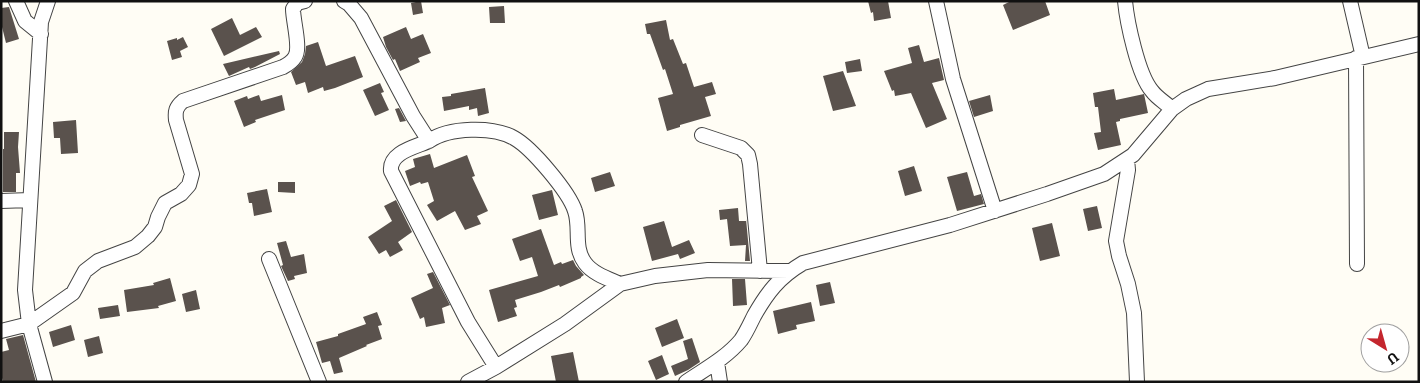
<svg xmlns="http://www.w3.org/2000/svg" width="1420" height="383" font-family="Bitter,serif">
  <rect width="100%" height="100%" fill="#fffdf5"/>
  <path fill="#5a524d" d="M421,1L423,13L413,15L411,3Z
    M868,1H888L891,18L874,21L873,12L871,13Z
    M1011,1H1045L1050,15L1013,30L1003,5Z
    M504,6L505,23H490L489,7Z
    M9,7L19,39L6,43L1,23V8Z
    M232,18L240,35L256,27L262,37L224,56L211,29Z
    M666,20L670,40L673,39L683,64L686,63L694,87L712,82L716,94L705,97L711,116L680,125V127L667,131L658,98L673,94L665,69L663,70L650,34H647L645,24Z
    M406,27L411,39L423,34L431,53L418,58L420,62L400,71L395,59L393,60L386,47L383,37Z
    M183,37L188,47L180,51L182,57L172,60L167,41L177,38V40Z
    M318,42L326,66L355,56L363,77L335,88L324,91L323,87L308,93L305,82L296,85L291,72L302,62L305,54L306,46Z
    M919,45L924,62L939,58L944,80L932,83L947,119L926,128L911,93L895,96L894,90L892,91L884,71L912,63L908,48Z
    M279,51L280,54L255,67L250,69L249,67L229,76L223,64Z
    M860,59L862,71L847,73L845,62Z
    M843,71L856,106L833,111L823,76Z
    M380,83L384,92L381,93L389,110L375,116L363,90Z
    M485,88L489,113L478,116L477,108L469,110V106L444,111L442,97L451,96V94Z
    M1114,89L1116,100L1144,94L1148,113L1120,119V121L1116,122L1121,145L1098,150L1094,133L1101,132L1098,107H1095L1093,93Z
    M259,95L261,101L282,95L285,110L255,120L256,122L244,127L234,101L247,96L248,99Z
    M990,95L993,111L974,117L969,101Z
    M399,108L406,121L400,122L395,109Z
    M76,120L78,153L61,154L60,138H54L53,122Z
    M4,132H19L18,147L20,173H16V192H3V149H4Z
    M430,154L434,168L467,155L475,176L472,177L488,211L477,216L481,224L465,230L455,211L437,221L427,205L434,201L428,182L421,184L420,182L410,186L405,171L415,167L413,159Z
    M914,166L922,191L905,196L898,171Z
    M610,172L615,186L595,192L591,178Z
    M967,172L974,196L981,194L984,204L957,211L947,177Z
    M278,182H295V193L278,192Z
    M267,189L272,212L254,216L252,203H249L247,193Z
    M552,190L558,215L539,220L532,195Z
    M396,200L412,232L398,242L403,250L390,257L386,250L379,254L368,237L392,221L384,206Z
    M1097,206L1102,228L1088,231L1083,209Z
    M738,208L739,221H746V219L750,261H745L746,245L730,246L727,219L720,220L719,210Z
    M664,221L672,247L689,240L695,253L680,259L678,254L652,261L643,227Z
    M1052,223L1060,256L1040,261L1032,228Z
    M541,229L554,265L561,262L562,264L573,260L576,266L584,275L581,277V278L560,287L559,285L541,292L515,300L517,307L514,308L517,316L498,322L489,290L538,276L532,257L520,261L512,239Z
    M286,241L291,257L304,254L307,273L294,276L295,279L288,281L281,266L283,265L277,243Z
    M433,272L450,305L442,308L445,323L426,327L424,317L420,319L411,298L433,288L427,274Z
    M170,278L176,301L158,306L159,308L127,312L124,290L154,285L153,283Z
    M732,279H745L747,305L733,306Z
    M830,282L835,303L820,306L816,285Z
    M196,290L200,309L186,312L182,294Z
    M811,302L815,321L796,325L797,329L778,334L773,311Z
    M118,305L120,316L100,319L98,308Z
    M377,312L382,325L378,326L382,339L366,345L367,346L339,358L343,372L334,374L330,361L322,363L316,342L338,336V334L366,324L363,317Z
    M677,319L684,338L662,347L655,328Z
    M71,325L75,340L53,347L49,332Z
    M23,335L36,382H3L1,374V352L9,350L6,339Z
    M99,336L103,353L88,357L84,340Z
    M692,338L700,362L688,370L675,376L671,366L688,359L683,341Z
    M573,352L579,382H556L551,356Z
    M662,355L669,374L656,380L648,361Z"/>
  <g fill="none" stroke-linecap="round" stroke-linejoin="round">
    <defs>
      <path id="street" d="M16,1L25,21L41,34
        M344,1L349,4L361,18L413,116L429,141C449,127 493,126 514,138C532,148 569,192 575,211C581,228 573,247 585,263C593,274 609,279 620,284
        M936,1L953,79L995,211
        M1125,1C1127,22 1138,75 1152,91C1157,98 1166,103 1172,109
        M1350,1L1363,57
        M1356,58L1357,264
        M702,135L741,148L748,155L750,164L760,271
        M429,141C416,147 389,152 391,171L468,322L496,367
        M1127,159L1128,170L1116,241L1119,256L1128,284L1134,313L1137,382
        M1,201L30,200
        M269,259L319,382
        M1,331L29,324L73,293L85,271L98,261L135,247L148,236L155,227L158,217L165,203L181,194L189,185L192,174L176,120C175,111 176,107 183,101L283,67C287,65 292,62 295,57C301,48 293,21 293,9L297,3L305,1
        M717,362L720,382
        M45,382L29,324L25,290L41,22L48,1
        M468,382L496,367L565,324L620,284L655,276L708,270L790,271
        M686,382C705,369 726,358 741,340C746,333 750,324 754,316C767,293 779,277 803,263L950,225L1047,194L1104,174L1133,155L1172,109L1186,99L1208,89L1275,78L1419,44"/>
    </defs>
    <use href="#street" stroke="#444" stroke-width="16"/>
    <use href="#street" stroke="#fff" stroke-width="14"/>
  </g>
  <rect width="1420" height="383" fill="none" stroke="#111111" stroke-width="5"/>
  <g transform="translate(1385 348) rotate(143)"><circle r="24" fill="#ffffff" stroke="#a0a0a0"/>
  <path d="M0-4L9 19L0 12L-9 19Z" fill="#c4262e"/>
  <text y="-8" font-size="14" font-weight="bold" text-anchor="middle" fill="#111111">U</text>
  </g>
</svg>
